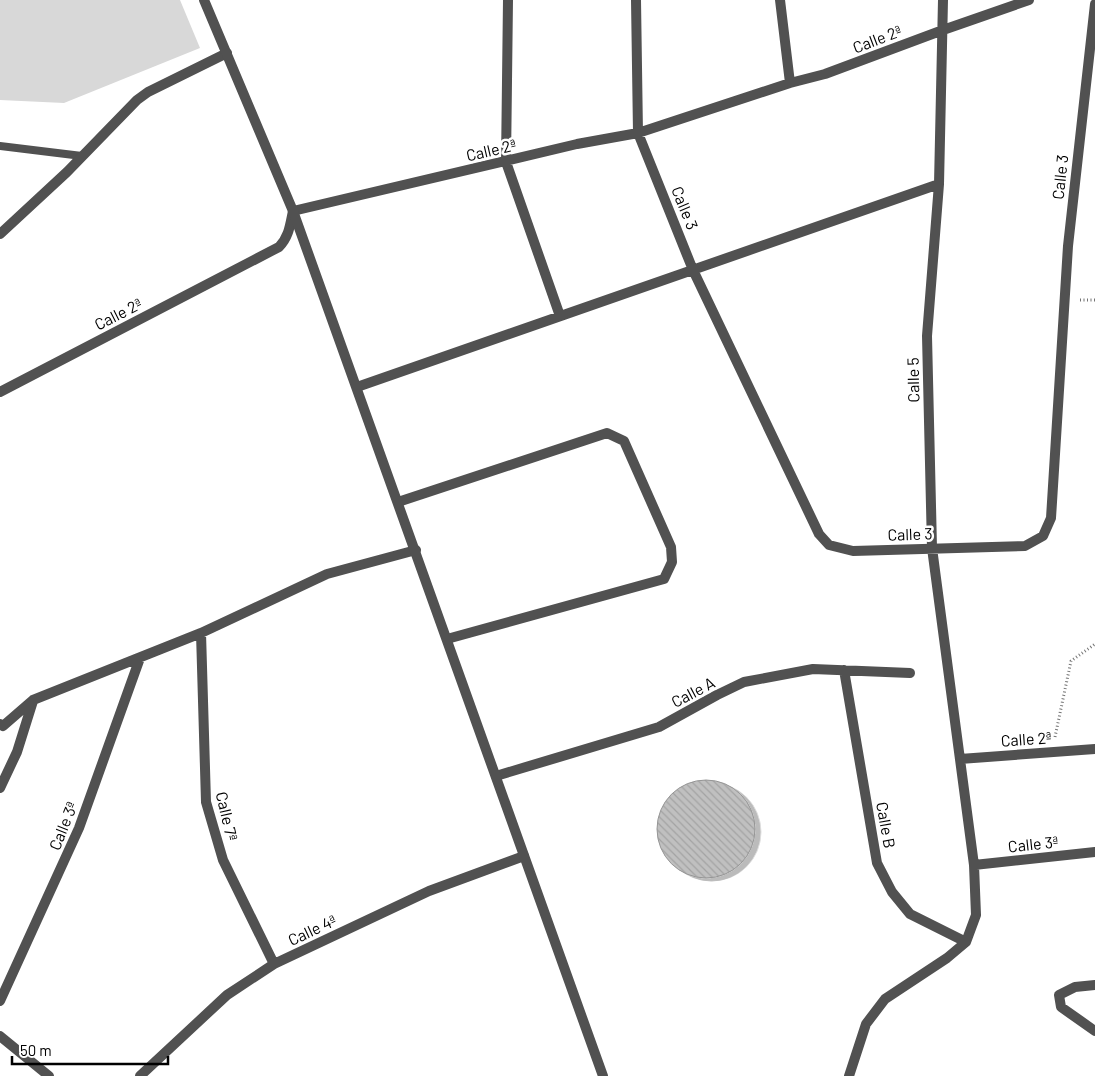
<svg xmlns="http://www.w3.org/2000/svg" width="1095" height="1076" font-family="Barlow,sans-serif">
  <defs>
    <pattern id="building-back-hatch" width="6" height="6" patternUnits="userSpaceOnUse" patternTransform="scale(1.25)"><rect width="6" height="6" fill="#c0c0c0"/><path d="M-1 5l2 2M0 0l6 6M5-1l2 2" fill="none" stroke="#a3a3a3"/></pattern>
    <filter id="shadow"><feDropShadow dx="5.5" dy="3" stdDeviation="0" flood-color="#0004"/></filter>
  </defs>
  <rect width="100%" height="100%" fill="#fff"/>
  <path fill="#d8d8d8" d="M0,0H180L200,48L64,103L0,100Z"/>
  <path fill="url(#building-back-hatch)" stroke="#959595" filter="url(#shadow)" d="M657 829a49 49 0 1 1 98 0a49 49 0 1 1-98 0Z"/>
  <g fill="none" stroke-linecap="round" stroke-linejoin="round">
    <path stroke="#737373" stroke-width="3" stroke-dasharray="1 2.5" stroke-linecap="butt" d="M1080,300H1095
      M1055,737L1071,661L1095,644"/>
    <path stroke="#515151" stroke-width="8" d="M0,146L82,156"/>
    <path stroke="#515151" stroke-width="10" d="M508,0L506,162L560,316
      M636,0L638,133L693,270L819,534L829,545L853,551L1025,546L1043,536L1051,518L1068,246L1095,4
      M780,0L790,83
      M0,234L67,172L137,100L148,92L227,53
      M357,387L939,184
      M0,392L279,247C289,237 290,225 293,211L577,144L638,133L790,83L825,74L943,30L1029,0
      M398,502L607,433L624,441L671,547L672,562L664,579L447,639
      M201,633L206,802L223,860L274,964
      M844,670L877,863L892,892L910,914L966,942
      M0,724L3,726L33,700L201,633L327,574L416,550
      M960,759L1095,749
      M496,776L659,727L717,695L744,682L813,669L910,673
      M0,788L17,752L33,701
      M974,865L1095,852
      M1095,985L1075,987L1059,995L1061,1007L1095,1031
      M0,1001L79,828L140,658
      M0,1036L49,1076
      M140,1076L227,995L274,964L429,891L524,856
      M849,1076L866,1024L885,999L947,958L966,942L976,915L974,865L932,548L927,336L939,184L943,0"/>
    <path stroke="#515151" stroke-width="10" d="M204,0L293,211L603,1076"/>
  </g>
  <g text-anchor="middle" stroke-width="5" stroke-linejoin="round" paint-order="stroke">
    <g font-size="16" fill="#000" stroke="#fff">
      <text transform="translate(877 39) rotate(-21)" y="6">Calle 2ª</text>
      <text transform="translate(491 150) rotate(-13)" y="6">Calle 2ª</text>
      <text transform="translate(1060 177) rotate(-84)" y="6">Calle 3</text>
      <text transform="translate(685 208) rotate(68)" y="6">Calle 3</text>
      <text transform="translate(118 314) rotate(-27)" y="6">Calle 2ª</text>
      <text transform="translate(913 380) rotate(-91)" y="6">Calle 5</text>
      <text transform="translate(910 534) rotate(-2)" y="6">Calle 3</text>
      <text transform="translate(693 692) rotate(-28)" y="6">Calle A</text>
      <text transform="translate(1026 739) rotate(-4)" y="6">Calle 2ª</text>
      <text transform="translate(227 816) rotate(77)" y="6">Calle 7ª</text>
      <text transform="translate(886 825) rotate(80)" y="6">Calle B</text>
      <text transform="translate(63 826) rotate(-68)" y="6">Calle 3ª</text>
      <text transform="translate(1033 844) rotate(-6)" y="6">Calle 3ª</text>
      <text transform="translate(312 930) rotate(-25)" y="6">Calle 4ª</text>
    </g>
  </g>
  <path d="M12 1056v8h156v-8" fill="none" stroke="#000000" stroke-width="2.5"/>
  <text x="20" y="1056" font-size="15" fill="#000000" stroke="#ffffff" stroke-width="4" paint-order="stroke">50 m</text>
</svg>
